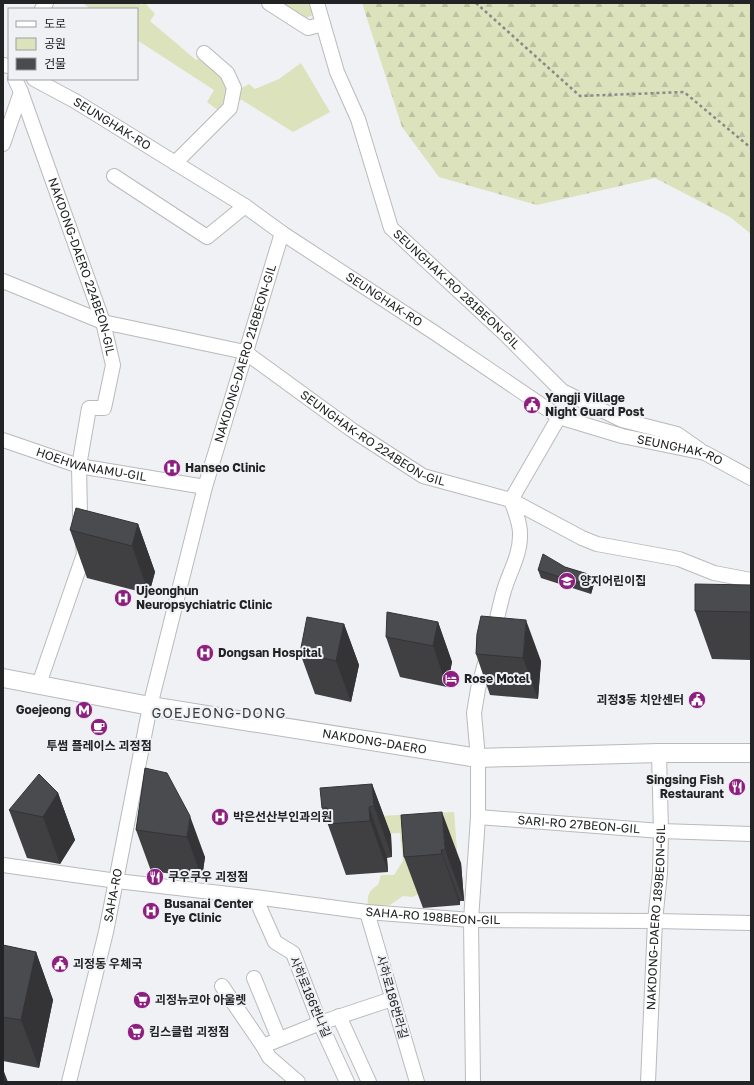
<svg xmlns="http://www.w3.org/2000/svg" width="754" height="1085" font-family="'Golos Text','Noto Sans KR',sans-serif">
  <defs>
    <pattern id="forest-firs" width="22" height="20" patternUnits="userSpaceOnUse"><rect width="22" height="20" fill="#dce2bc"/><path d="M5 1l3.5 6h-7zM16 11l3.5 6h-7z" fill="#bcc2a1"/></pattern>
  </defs>
  <rect width="100%" height="100%" fill="#f0f1f4"/>
  <path fill="#dce2bc" d="M83,3H138L141,5L145,3L155,14L150,21L196,60L201,58L226,80L231,97L219,111L207,102L214,90L137,40V9H90Z
    M282,3H315V14L306,18L297,14Z
    M301,63L330,112L293,132L242,100L231,101L240,89L249,84L255,89L279,79Z
    M454,812L458,862L419,894L412,897L403,896L390,905L368,908C367,896 368,891 378,885L381,875H394L403,861L400,833L373,834L342,818Z"/>
  <path fill="url(#forest-firs)" d="M362,3H751V234L730,217L655,178L537,205L439,177L402,127Z"/>
  <g fill="none" stroke-linecap="round" stroke-linejoin="round">
    <defs>
      <g id="minor">
        <path d="M269,3L308,28L323,24"/>
        <path id="s1" d="M317,3L337,72L358,119L391,228L507,336L562,391L622,420L677,434L700,450"/>
        <path d="M42,9L46,3"/>
        <path d="M3,65L9,66"/>
        <path id="s2" d="M34,79L75,101L245,206L282,233L435,333L559,417L622,436L705,453L751,478"/>
        <path id="s3" d="M21,92L103,322L113,365L104,408H89L79,466L80,514L84,554L39,684"/>
        <path d="M3,144L21,92L15,79"/>
        <path d="M175,163L230,108L234,88L227,73L204,53"/>
        <path d="M114,176L207,237L245,206"/>
        <path id="s4" d="M3,281L103,322L245,352L352,430L423,476L511,500L582,538L597,544L679,559L714,573L751,580"/>
        <path id="s5" d="M3,440L79,466L205,487"/>
        <path d="M492,636C497,622 499,608 503,594C508,574 520,557 520,536C521,525 515,511 511,500L559,417"/>
        <path id="s6" d="M478,817L661,831L751,834"/>
        <path id="s7" d="M3,865L117,881L255,897L367,912L471,920L655,921L751,923"/>
        <path d="M255,897L275,942L293,953L320,1023L347,1082"/>
        <path d="M367,912L417,1082"/>
        <path d="M254,978L279,1039"/>
        <path d="M222,986L263,1046"/>
        <path d="M339,1016L369,1082"/>
        <path id="s8" d="M69,1082L106,932L150,706L205,487L282,233"/>
        <path d="M298,1082L269,1057L263,1046L320,1023L392,999"/>
        <path d="M473,1082L471,920L478,817V758L474,713L478,689L487,656"/>
        <path id="s9" d="M648,1082L655,921L660,873L661,831L659,753"/>
      </g>
      <g id="major">
        <path id="s10" d="M3,678L150,706L478,758L659,753H751"/>
      </g>
    </defs>
    <use href="#minor" stroke="#b8babd" stroke-width="16"/>
    <use href="#major" stroke="#b8babd" stroke-width="20"/>
    <path stroke="#898a8c" stroke-width="2.5" stroke-dasharray="3 3" stroke-linecap="butt" d="M476,3L580,96L684,92L751,148"/>
    <use href="#minor" stroke="#fff" stroke-width="14"/>
    <use href="#major" stroke="#fff" stroke-width="18"/>
  </g>
  <path fill="#404043" d="M138,524L155,572L149,594L87,578L70,530Z
    M565,567L591,575L594,584L591,594L541,578L538,570Z
    M751,585V660L712,659L695,611Z
    M438,622L452,662L447,687L400,677L386,637Z
    M344,624L359,665L351,702L315,694L300,653Z
    M477,634L541,661L538,699L490,695L476,654Z
    M145,768L205,857L202,878L151,871L136,830Z
    M372,784L391,835L392,857L387,858L388,872L346,875L322,808Z
    M58,793L75,840L60,864L27,858L9,810Z
    M401,815L461,863L464,899V901H460V905L423,908L404,857Z
    M3,945L36,952L53,1000L39,1068L3,1061Z"/>
  <path fill="#343437" d="M138,524L155,572L149,594L132,546Z
    M591,575L594,584L591,594L588,586Z
    M526,620L541,661L538,699L523,658Z
    M438,622L452,662L447,687L433,646Z
    M344,624L359,665L351,702L336,661Z
    M372,784L391,835L392,857L374,806Z
    M58,793L75,840L60,864L43,817Z
    M369,807L387,858L388,872L370,821Z
    M442,812L461,863L464,901L445,850Z
    M190,816L205,857L202,878L187,837Z
    M441,850L460,901V905L442,854Z
    M36,952L53,1000L39,1068L21,1020Z
    M3,1069L8,1082H3Z"/>
  <path fill="#4a4b4e" stroke="#343437" d="M76,508L138,524L132,546L70,530Z
    M543,554L565,567L591,575L588,586L538,570Z
    M695,584L751,585V612L695,611Z
    M387,612L438,622L433,646L386,637Z
    M481,616L526,620L523,658L476,654L477,634Z
    M307,617L344,624L336,661L300,653Z
    M145,768L167,773L190,816L187,837L136,830Z
    M39,774L58,793L43,817L9,810Z
    M372,784L374,806L369,807L370,821L328,824L327,808H322L320,788Z
    M442,812L445,850H441L442,854L404,857L401,815Z
    M3,945L36,952L21,1020L3,1017Z"/>
  <defs>
    <symbol id="civic-disc" viewBox="-11 -11 22 22"><circle r="9.5" fill="#8e1e7f" stroke="#f0f1f4"/><path d="M-.6-6.5H3V-4.5H.6V-3L4-1V1h2V6H-6V1h2V-1L-.6-3ZM-1.2 2.5V6h2.4V2.5Z" fill="#fff"/></symbol>
    <symbol id="hospital-disc" viewBox="-11 -11 22 22"><circle r="9.5" fill="#8e1e7f" stroke="#f0f1f4"/><path d="M-5-5h3v3.5h4V-5h3V5h-3V1.5h-4V5h-3Z" fill="#fff"/></symbol>
    <symbol id="school-disc" viewBox="-11 -11 22 22"><circle r="9.5" fill="#8e1e7f" stroke="#f0f1f4"/><path d="M0-5L7-2L0 1L-7-2ZM-4 1L0 2.5L4 1V4Q0 6-4 4Z" fill="#fff"/></symbol>
    <symbol id="hotel-disc" viewBox="-11 -11 22 22"><circle r="9.5" fill="#8e1e7f" stroke="#f0f1f4"/><path d="M-6-4.5h1.5V1H6V5H4.5V3h-9V5H-6ZM-4 0a1.8 1.8 0 1 1 3.6 0ZM.5 0V-2.5h3Q6-2.5 6 0Z" fill="#fff"/></symbol>
    <symbol id="metro-disc" viewBox="-11 -11 22 22"><circle r="9.5" fill="#8e1e7f" stroke="#f0f1f4"/><path d="M-5.5 5V-5H-3L0 0L3-5H5.5V5H3V-.5L0 4L-3-.5V5Z" fill="#fff"/></symbol>
    <symbol id="cafe-disc" viewBox="-11 -11 22 22"><circle r="9.5" fill="#8e1e7f" stroke="#f0f1f4"/><path d="M-5.5-4.5H6V0H3Q3 3.5 0 3.5H-2.5Q-5.5 3.5-5.5 0ZM3-3.2v2h1.7v-2ZM-6 4.5H4V6H-6Z" fill="#fff"/></symbol>
    <symbol id="restaurant-disc" viewBox="-11 -11 22 22"><circle r="9.5" fill="#8e1e7f" stroke="#f0f1f4"/><path d="M-5-6h1v4h1v-4h1v4h1v-4h1v5L-1.5 .5V6h-2V.5L-5-1ZM5-6V6H3V1.5H1.5Q1.5-4 5-6Z" fill="#fff"/></symbol>
    <symbol id="supermarket-disc" viewBox="-11 -11 22 22"><circle r="9.5" fill="#8e1e7f" stroke="#f0f1f4"/><path d="M-6-5.5h2.5l.6 2H6L4.5 2H-2.5L-4.4-4H-6ZM-1.5 3.2a1.3 1.3 0 1 0 .1 0ZM3 3.2a1.3 1.3 0 1 0 .1 0Z" fill="#fff"/></symbol>
  </defs>
  <g fill-rule="evenodd">
    <use href="#civic-disc" x="522" y="395" width="20" height="20"/>
    <use href="#hospital-disc" x="162" y="458" width="20" height="20"/>
    <use href="#school-disc" x="557" y="571" width="20" height="20"/>
    <use href="#hospital-disc" x="113" y="588" width="20" height="20"/>
    <use href="#hospital-disc" x="195" y="643" width="20" height="20"/>
    <use href="#hotel-disc" x="441" y="669" width="20" height="20"/>
    <use href="#civic-disc" x="687" y="690" width="20" height="20"/>
    <use href="#metro-disc" x="74" y="700" width="20" height="20"/>
    <use href="#cafe-disc" x="89" y="717" width="20" height="20"/>
    <use href="#restaurant-disc" x="727" y="777" width="20" height="20"/>
    <use href="#hospital-disc" x="210" y="807" width="20" height="20"/>
    <use href="#restaurant-disc" x="145" y="867" width="20" height="20"/>
    <use href="#hospital-disc" x="141" y="901" width="20" height="20"/>
    <use href="#civic-disc" x="50" y="954" width="20" height="20"/>
    <use href="#supermarket-disc" x="132" y="990" width="20" height="20"/>
    <use href="#supermarket-disc" x="126" y="1022" width="20" height="20"/>
  </g>
  <g text-anchor="middle" stroke-width="4" stroke-linejoin="round" paint-order="stroke">
    <g font-size="12" fill="#222324" stroke="#f0f1f4">
      <text dy="4" stroke="none"><textPath href="#s2" startOffset="90">SEUNGHAK-RO</textPath></text>
      <text dy="4" stroke="none"><textPath href="#s3" startOffset="185">NAKDONG-DAERO 224BEON-GIL</textPath></text>
      <text dy="4" stroke="none"><textPath href="#s1" startOffset="327">SEUNGHAK-RO 281BEON-GIL</textPath></text>
      <text dy="4" stroke="none"><textPath href="#s2" startOffset="414">SEUNGHAK-RO</textPath></text>
      <text dy="4" stroke="none"><textPath href="#s8" startOffset="750">NAKDONG-DAERO 216BEON-GIL</textPath></text>
      <text dy="4" stroke="none"><textPath href="#s4" startOffset="408">SEUNGHAK-RO 224BEON-GIL</textPath></text>
      <text dy="4" stroke="none"><textPath href="#s2" startOffset="750">SEUNGHAK-RO</textPath></text>
      <text dy="4" stroke="none"><textPath href="#s5" startOffset="92">HOEHWANAMU-GIL</textPath></text>
      <text dy="4" stroke="none"><textPath href="#s10" startOffset="377">NAKDONG-DAERO</textPath></text>
      <text dy="4" stroke="none"><textPath href="#s6" startOffset="101">SARI-RO 27BEON-GIL</textPath></text>
      <text dy="4" stroke="none"><textPath href="#s8" startOffset="192">SAHA-RO</textPath></text>
      <text dy="4" stroke="none"><textPath href="#s7" startOffset="433">SAHA-RO 198BEON-GIL</textPath></text>
      <text dy="4" stroke="none"><textPath href="#s9" startOffset="165">NAKDONG-DAERO 189BEON-GIL</textPath></text>
      <text transform="translate(310 997) rotate(67)" y="4">사하로186번나길</text>
      <text transform="translate(392 997) rotate(74)" y="4">사하로186번라길</text>
    </g>
    <g font-size="12" font-weight="bold" fill="#222324" stroke="#f0f1f4" text-anchor="start">
      <text x="545" y="402">Yangji Village<tspan x="545" dy="14">Night Guard Post</tspan></text>
      <text x="185" y="472">Hanseo Clinic</text>
      <text x="580" y="585">양지어린이집</text>
      <text x="136" y="595">Ujeonghun<tspan x="136" dy="14">Neuropsychiatric Clinic</tspan></text>
      <text x="218" y="657">Dongsan Hospital</text>
      <text x="464" y="683">Rose Motel</text>
      <text x="684" y="704" text-anchor="end">괴정3동 치안센터</text>
      <text x="71" y="714" text-anchor="end">Goejeong</text>
      <text x="99" y="750" text-anchor="middle">투썸 플레이스 괴정점</text>
      <text x="724" y="784" text-anchor="end">Singsing Fish<tspan x="724" dy="14">Restaurant</tspan></text>
      <text x="233" y="821">박은선산부인과의원</text>
      <text x="168" y="881">쿠우쿠우 괴정점</text>
      <text x="164" y="908">Busanai Center<tspan x="164" dy="14">Eye Clinic</tspan></text>
      <text x="73" y="968">괴정동 우체국</text>
      <text x="155" y="1004">괴정뉴코아 아울렛</text>
      <text x="149" y="1036">킴스클럽 괴정점</text>
    </g>
    <g font-size="14" letter-spacing="1" fill="#3b3d3f" stroke="#f0f1f4">
      <text x="219" y="718">GOEJEONG-DONG</text>
    </g>
  </g>
  <rect width="754" height="1085" fill="none" stroke="#222324" stroke-width="8"/>
  <rect x="8" y="8" width="130" height="72" fill="#f0f1f4" stroke="#9e9fa1"/>
  <rect x="16" y="21" width="20" height="6" fill="#ffffff" stroke="#9e9fa1"/>
  <text x="44" y="28" font-size="12" fill="#222324">도로</text>
  <rect x="16" y="38" width="20" height="12" fill="#dce2bc" stroke="#9e9fa1"/>
  <text x="44" y="48" font-size="12" fill="#222324">공원</text>
  <rect x="16" y="58" width="20" height="12" fill="#4a4b4e" stroke="#9e9fa1"/>
  <text x="44" y="68" font-size="12" fill="#222324">건물</text>
</svg>
